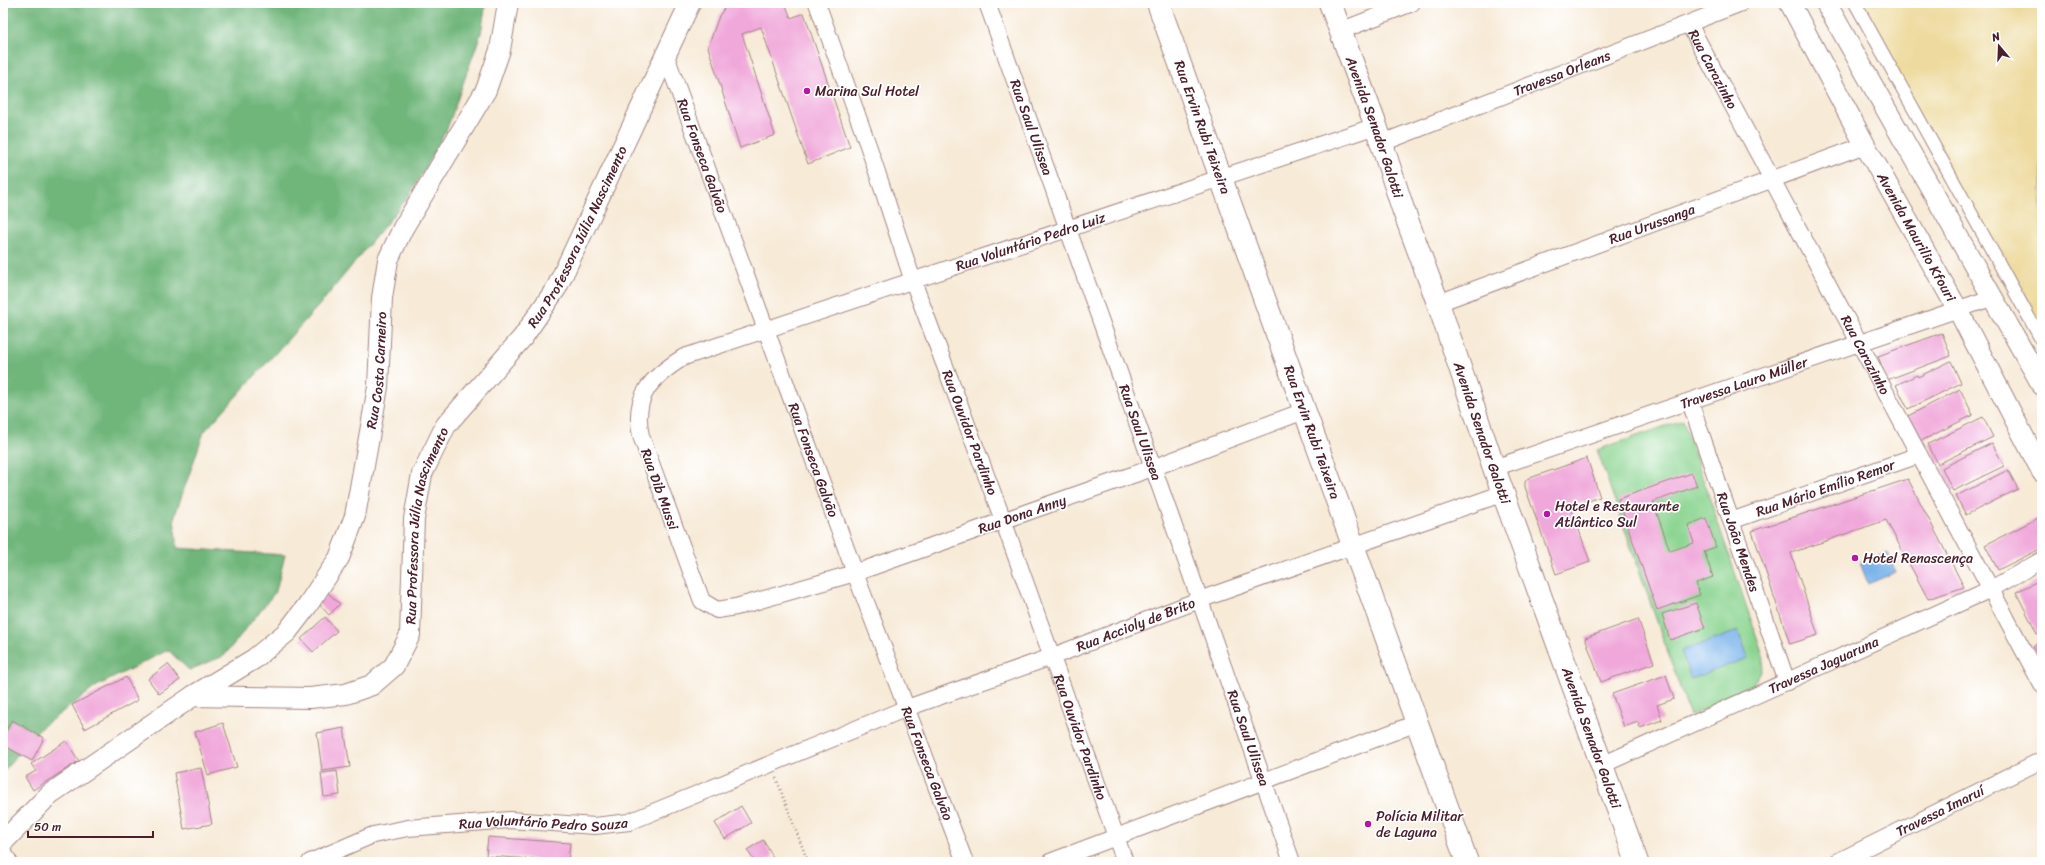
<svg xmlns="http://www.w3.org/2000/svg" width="2045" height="865" font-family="Sriracha,sans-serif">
  <rect width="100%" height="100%" fill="#fff"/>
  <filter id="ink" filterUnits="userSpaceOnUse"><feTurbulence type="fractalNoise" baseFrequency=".025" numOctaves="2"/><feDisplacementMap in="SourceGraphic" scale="8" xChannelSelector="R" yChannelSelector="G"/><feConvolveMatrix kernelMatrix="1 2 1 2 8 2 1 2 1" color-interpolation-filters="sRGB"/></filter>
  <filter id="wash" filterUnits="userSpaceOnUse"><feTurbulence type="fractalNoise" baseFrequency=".012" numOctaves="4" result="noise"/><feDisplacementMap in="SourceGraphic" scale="16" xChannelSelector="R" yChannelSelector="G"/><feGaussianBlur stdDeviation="0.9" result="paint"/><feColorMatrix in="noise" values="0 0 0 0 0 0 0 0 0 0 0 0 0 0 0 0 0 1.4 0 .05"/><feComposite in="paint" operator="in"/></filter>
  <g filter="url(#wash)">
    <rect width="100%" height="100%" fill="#f7ead7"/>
    <path fill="#8ad490" stroke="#6a7a5e" d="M1683,420L1764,658L1760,674L1751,688L1690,716L1597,450Z"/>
    <path fill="#6fb67a" stroke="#5c6a52" d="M3,3H486L481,33L447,129L409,196L322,302L204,432L174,518L177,548L285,555L276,591L224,656L189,670L168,650L97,686L38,730L3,772Z"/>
    <path fill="#eeda9e" stroke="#9c7c64" d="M1855,3H2042V341Z"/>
    <path fill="#7ab4eb" stroke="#626a8b" d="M1888,553L1896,572L1868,584L1860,563Z
      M1738,631L1748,658L1691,679L1681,651Z"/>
    <g id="blocks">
      <path fill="#f0a7da" d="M728,3H785L791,18L804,13L850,147L808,164L761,27L742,34L775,135L740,148L708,47L719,16Z
        M1942,333L1951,356L1887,380L1878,356Z
        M1951,361L1961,383L1908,409L1896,385L1917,375L1918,377Z
        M1960,389L1973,415L1921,441L1908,416Z
        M1983,417L1993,437L1938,464L1928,444Z
        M1992,443L2004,466L1953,491L1942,468Z
        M1587,458L1600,497L1571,507L1590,562L1556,574L1525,487V482L1527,479Z
        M2008,470L2018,489L1966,515L1956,496Z
        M1692,473L1697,486L1653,502L1670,551L1694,543L1688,525L1706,518L1716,547L1704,551L1713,577L1696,583L1700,595L1657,610L1618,499Z
        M1908,479L1964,587L1928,599L1886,520L1791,553L1818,635L1790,644L1752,531Z
        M2042,516V548L1998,570L1985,545Z
        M2042,579V632L2037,634L2016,592Z
        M328,593L340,604L329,615L318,603Z
        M1696,603L1705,628L1670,640L1662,614Z
        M325,617L337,631L313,652L301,639Z
        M1638,619L1654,663L1601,682L1585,638Z
        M2042,641V663L2033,646Z
        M168,664L180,680L159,694L148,679Z
        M1666,675L1674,699L1657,705L1662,720L1640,728L1638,722L1624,727L1612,694Z
        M126,677L138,700L85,729L72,705Z
        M12,720L44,738L32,761L3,745V736Z
        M223,723L237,767L208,775L195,732Z
        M344,728L350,767L322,771L317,733Z
        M66,741L79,761L33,790L25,777L36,771L31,764Z
        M201,768L212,824L184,829L174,773Z
        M337,771L340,795L324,797L321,773Z
        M741,806L751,823L725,839L715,823Z
        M488,837L570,843L568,862H534V859L486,856Z
        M763,840L773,857L764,862H755L747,850Z"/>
    </g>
  </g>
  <g filter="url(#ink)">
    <use href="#blocks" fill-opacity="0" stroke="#a08481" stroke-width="1"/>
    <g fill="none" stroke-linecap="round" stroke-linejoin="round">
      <defs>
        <path id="pedestrian" d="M1855,3L2042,341"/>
        <g id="minor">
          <path id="s1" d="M817,3L869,148L913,281L1003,520L1125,862"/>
          <path id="s2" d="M987,3C1090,289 1192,575 1292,862"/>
          <path id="s3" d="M1689,24L2042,685"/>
          <path d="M1340,31L1412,3"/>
          <path id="s4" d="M666,56L855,573L965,862"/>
          <path id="s5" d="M1382,143L1741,3"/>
          <path id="s6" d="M1438,303L1865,145"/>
          <path id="s7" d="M1690,402L1787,682"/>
          <path id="s8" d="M1304,411L1155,467L855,573L736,607L717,610L702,601L641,436C632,395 652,377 684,357L1376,126"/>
          <path id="s9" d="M1494,468L1994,297"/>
          <path id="s10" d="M1731,521L1919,455"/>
          <path id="s11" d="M1602,765L1991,589L2042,560"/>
          <path id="s12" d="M310,862L373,835L408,828L510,820L595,826L629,822L907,708L1051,657L1199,600L1504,493"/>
          <path d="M1050,862L1417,723"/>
          <path id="s13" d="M1837,862L2042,760"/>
        </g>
        <g id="tertiary">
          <path id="s14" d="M1790,3L1865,145L1958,310L2042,472"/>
          <path d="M1826,3L2042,385"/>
          <path id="s15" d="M193,696L254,659L287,632L307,606L339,558L355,516L378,387L382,298L388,260L403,228L486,90L500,50L508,3"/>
          <path id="s16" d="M3,842L50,794L193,696L310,698L346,694L372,685L394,666L410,635L414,519L422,474L446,425L523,337L557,287L690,3"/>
          <path d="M3,856L7,862"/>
        </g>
        <g id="secondary">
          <path id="s17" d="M1158,3L1467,862"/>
          <path id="s18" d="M1330,3L1376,126L1403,209L1438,303L1494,468L1637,862"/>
        </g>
      </defs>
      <use href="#pedestrian" stroke="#a08481" stroke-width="14"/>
      <use href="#minor" stroke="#a08481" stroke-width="18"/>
      <use href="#tertiary" stroke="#a08481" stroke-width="22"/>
      <use href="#secondary" stroke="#a08481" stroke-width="24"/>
      <path stroke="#a08481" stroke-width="2.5" stroke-dasharray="1 3" stroke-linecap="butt" d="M776,778L808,862"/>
      <use href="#pedestrian" stroke="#fff" stroke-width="12"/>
      <use href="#minor" stroke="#fff" stroke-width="16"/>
      <use href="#tertiary" stroke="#fff" stroke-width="20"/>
      <use href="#secondary" stroke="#fff" stroke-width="22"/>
    </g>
  </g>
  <g fill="#b5179e" stroke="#fff" stroke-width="1.5">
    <circle cx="807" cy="91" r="4"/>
    <circle cx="1547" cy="514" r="4"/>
    <circle cx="1855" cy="558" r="4"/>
    <circle cx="1368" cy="824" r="4"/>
  </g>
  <g text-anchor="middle" stroke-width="3.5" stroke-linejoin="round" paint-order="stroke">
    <g font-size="14" fill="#4a1f2b" stroke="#fff">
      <text dy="5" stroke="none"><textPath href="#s3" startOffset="51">Rua Carazinho</textPath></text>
      <text dy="5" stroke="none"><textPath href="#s5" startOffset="193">Travessa Orleans</textPath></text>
      <text dy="5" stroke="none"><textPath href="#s2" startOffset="132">Rua Saul Ulissea</textPath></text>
      <text dy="5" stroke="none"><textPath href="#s18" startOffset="132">Avenida Senador Galotti</textPath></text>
      <text dy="5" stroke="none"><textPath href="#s17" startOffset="132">Rua Ervin Rubi Teixeira</textPath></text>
      <text dy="5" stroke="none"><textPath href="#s4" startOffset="106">Rua Fonseca Galvão</textPath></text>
      <text dy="5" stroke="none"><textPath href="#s6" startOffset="228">Rua Urussanga</textPath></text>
      <text dy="5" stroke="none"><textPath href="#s16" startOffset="933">Rua Professora Júlia Nascimento</textPath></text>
      <text dy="5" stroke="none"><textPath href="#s14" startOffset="266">Avenida Maurilio Kfouri</textPath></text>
      <text dy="5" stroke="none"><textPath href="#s8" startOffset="1277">Rua Voluntário Pedro Luiz</textPath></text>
      <text dy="5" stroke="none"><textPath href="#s3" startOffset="375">Rua Carazinho</textPath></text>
      <text dy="5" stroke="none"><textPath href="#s15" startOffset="397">Rua Costa Carneiro</textPath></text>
      <text dy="5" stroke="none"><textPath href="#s9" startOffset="264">Travessa Lauro Müller</textPath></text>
      <text dy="5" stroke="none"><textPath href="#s2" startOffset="456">Rua Saul Ulissea</textPath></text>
      <text dy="5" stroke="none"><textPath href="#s1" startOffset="456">Rua Ouvidor Pardinho</textPath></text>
      <text dy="5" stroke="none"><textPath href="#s17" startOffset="456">Rua Ervin Rubi Teixeira</textPath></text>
      <text dy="5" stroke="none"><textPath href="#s18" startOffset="456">Avenida Senador Galotti</textPath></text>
      <text dy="5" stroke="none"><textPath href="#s4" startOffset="430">Rua Fonseca Galvão</textPath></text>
      <text dy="5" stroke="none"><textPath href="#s10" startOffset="100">Rua Mário Emílio Remor</textPath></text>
      <text transform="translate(660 489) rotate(70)" y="5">Rua Dib Mussi</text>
      <text transform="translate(1022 514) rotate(-19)" y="5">Rua Dona Anny</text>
      <text dy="5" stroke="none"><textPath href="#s16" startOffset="597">Rua Professora Júlia Nascimento</textPath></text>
      <text dy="5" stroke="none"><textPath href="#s7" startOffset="148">Rua João Mendes</textPath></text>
      <text dy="5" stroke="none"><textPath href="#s12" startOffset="870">Rua Accioly de Brito</textPath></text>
      <text dy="5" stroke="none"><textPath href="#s11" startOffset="243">Travessa Jaguaruna</textPath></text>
      <text dy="5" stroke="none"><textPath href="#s1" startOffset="780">Rua Ouvidor Pardinho</textPath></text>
      <text dy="5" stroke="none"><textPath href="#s2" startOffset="780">Rua Saul Ulissea</textPath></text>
      <text dy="5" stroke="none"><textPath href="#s18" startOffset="780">Avenida Senador Galotti</textPath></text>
      <text dy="5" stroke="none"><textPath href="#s4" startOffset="754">Rua Fonseca Galvão</textPath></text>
      <text dy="5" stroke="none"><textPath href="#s13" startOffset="115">Travessa Imaruí</textPath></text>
      <text dy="5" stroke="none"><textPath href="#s12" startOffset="240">Rua Voluntário Pedro Souza</textPath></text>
    </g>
    <g font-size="14" fill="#4a1f2b" stroke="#fff" text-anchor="start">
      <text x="815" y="96">Marina Sul Hotel</text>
      <text x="1555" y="511">Hotel e Restaurante<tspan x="1555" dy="16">Atlântico Sul</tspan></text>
      <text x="1863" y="563">Hotel Renascença</text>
      <text x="1376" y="821">Polícia Militar<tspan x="1376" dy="16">de Laguna</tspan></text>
    </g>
  </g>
  <rect width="2045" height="865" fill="none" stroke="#fff" stroke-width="16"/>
  <g transform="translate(1999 46) rotate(341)" stroke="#ffffff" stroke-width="3" paint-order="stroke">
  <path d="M0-3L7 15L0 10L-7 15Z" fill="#4a1f2b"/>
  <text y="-6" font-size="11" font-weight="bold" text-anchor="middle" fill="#4a1f2b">N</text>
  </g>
  <path d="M28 831v6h125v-6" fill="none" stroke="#4a1f2b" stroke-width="2"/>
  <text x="34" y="831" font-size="12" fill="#4a1f2b" stroke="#ffffff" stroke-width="3" paint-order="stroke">50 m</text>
</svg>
